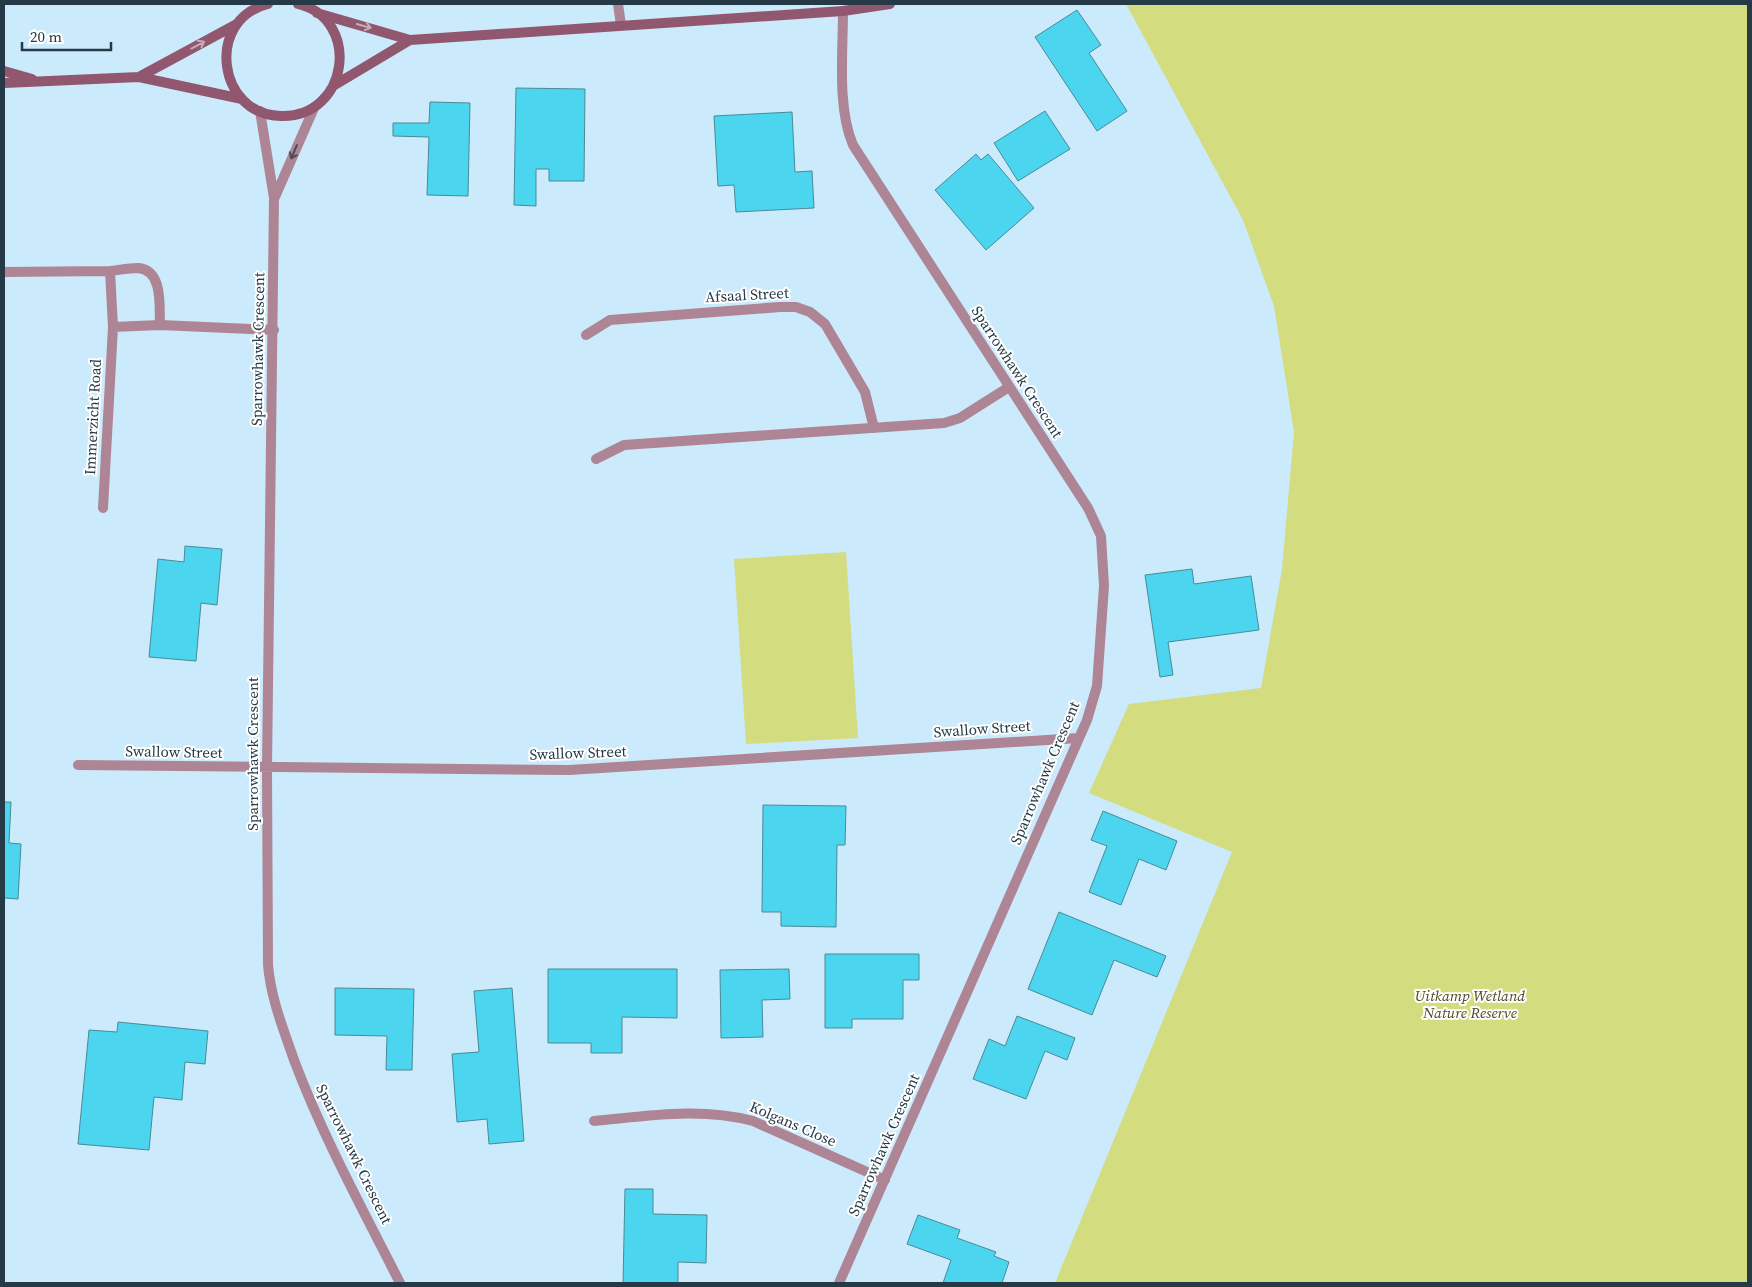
<svg xmlns="http://www.w3.org/2000/svg" width="1752" height="1287" font-family="'Source Serif 4',serif">
  <rect width="100%" height="100%" fill="#cbeafc"/>
  <path fill="#d3dc7e" d="M1126,4H1748V1283H1055L1232,852L1089,793L1129,704L1261,688L1282,569L1294,432L1274,306L1243,220Z
    M846,552L858,738L746,744L734,559Z"/>
  <path fill="#4bd5ef" stroke="#4a8a97" d="M1077,10L1101,45L1089,53L1127,111L1097,131L1035,37Z
    M516,88L585,89L584,181H549V169H536V206L514,205Z
    M430,102L470,103L468,196L427,195L429,137L393,136V123H429Z
    M1045,111L1070,149L1018,181L994,143Z
    M792,112L795,172L812,171L814,208L736,212L734,185L718,186L714,116Z
    M976,154L981,160L988,154L1034,208L986,250L935,190Z
    M185,546L222,549L217,605L201,603L196,661L149,657L158,559L184,562Z
    M1192,569L1194,584L1251,576L1259,630L1168,642L1173,675L1160,677L1145,575Z
    M4,802H11L9,843L21,844L18,899L4,898Z
    M763,805L846,806L845,845H837L836,927L781,926V912H762Z
    M1103,811L1177,841L1166,870L1139,859L1121,905L1089,892L1107,846L1091,840Z
    M1059,912L1166,956L1157,977L1114,960L1092,1015L1028,989Z
    M825,954H919V980H903V1019H852V1028H825Z
    M548,969H677V1018L622,1017V1053H591V1043H548Z
    M789,969L790,999L762,1000L763,1037L721,1038L720,970Z
    M335,988L414,989L412,1070H386L387,1036L335,1035Z
    M512,988L524,1141L489,1144L487,1119L457,1122L452,1054L479,1052L474,991Z
    M1017,1016L1075,1038L1067,1060L1045,1051L1026,1099L973,1079L989,1039L1005,1046Z
    M118,1022L208,1031L205,1064L185,1062L182,1100L154,1097L149,1150L78,1144L89,1030L117,1032Z
    M625,1189H653V1214L707,1215L706,1263L678,1262V1283H623Z
    M918,1215L960,1230L957,1238L996,1252L994,1256L1009,1262L1002,1283H943L951,1260L907,1244Z"/>
  <g fill="none" stroke-linecap="round" stroke-linejoin="round">
    <path stroke="#ae8595" stroke-width="10" d="M618,4L621,25
      M110,271C119,270 129,268 138,268C164,270 159,308 160,325
      M4,272L110,271L113,327
      M586,335L610,320L780,307H796L810,312L825,324L865,392L874,428
      M596,459L624,445L944,423L960,418L1009,387
      M103,508L113,327L160,325L274,330"/>
    <path stroke="#ae8595" stroke-width="10" d="M260,111L274,198L267,768L268,965C271,999 283,1028 294,1060C323,1137 363,1210 400,1283
      M275,197L314,108
      M78,765L569,770L1078,738
      M594,1121C648,1116 700,1107 753,1121L885,1180
      M839,1283L1087,720L1097,686L1104,586L1101,536L1088,508L853,145C837,108 843,52 843,11"/>
    <path stroke="#91576f" stroke-width="10" d="M268,4C205,19 217,115 281,116C349,118 362,19 298,4
      M317,13L410,40L843,11L890,4
      M4,71L32,79
      M139,77L237,24
      M4,83L139,77L242,99
      M333,86L410,40"/>
  </g>
  <defs><path id="oneway-shaft" d="M-6 0H5M1.5-3L5.5 0L1.5 3" fill="none" stroke-width="1.6" stroke-linecap="round" stroke-linejoin="round" transform="scale(1.25)"/></defs>
  <g stroke="#c8abb7">
    <use href="#oneway-shaft" transform="translate(364 26) rotate(16)"/>
    <use href="#oneway-shaft" transform="translate(198 45) rotate(-28)"/>
  </g>
  <use stroke="#474d5a" href="#oneway-shaft" transform="translate(294 152) rotate(113)"/>
  <g text-anchor="middle" stroke-width="4" stroke-linejoin="round" paint-order="stroke">
    <g font-size="15" fill="#253a46" stroke="#fff">
      <text transform="translate(747 295) rotate(-3)" y="5">Afsaal Street</text>
      <text transform="translate(258 349) rotate(-89)" y="5">Sparrowhawk Crescent</text>
      <text transform="translate(1017 372) rotate(57)" y="5">Sparrowhawk Crescent</text>
      <text transform="translate(93 417) rotate(-87)" y="5">Immerzicht Road</text>
      <text transform="translate(982 729) rotate(-4)" y="5">Swallow Street</text>
      <text transform="translate(174 752) rotate(1)" y="5">Swallow Street</text>
      <text transform="translate(578 753) rotate(-2)" y="5">Swallow Street</text>
      <text transform="translate(253 754) rotate(-90)" y="5">Sparrowhawk Crescent</text>
      <text transform="translate(1045 773) rotate(-67)" y="5">Sparrowhawk Crescent</text>
      <text transform="translate(793 1124) rotate(23)" y="5">Kolgans Close</text>
      <text transform="translate(884 1145) rotate(-66)" y="5">Sparrowhawk Crescent</text>
      <text transform="translate(354 1154) rotate(64)" y="5">Sparrowhawk Crescent</text>
    </g>
    <g font-size="15" font-style="italic" fill="#474a22" stroke="#fff">
      <text x="1470" y="1001">Uitkamp Wetland<tspan x="1470" dy="17">Nature Reserve</tspan></text>
    </g>
  </g>
  <rect width="1752" height="1287" fill="none" stroke="#253a46" stroke-width="10"/>
  <path d="M22 42v8h89v-8" fill="none" stroke="#253a46" stroke-width="2.5"/>
  <text x="30" y="42" font-size="15" fill="#253a46" stroke="#ffffff" stroke-width="4" paint-order="stroke">20 m</text>
</svg>
